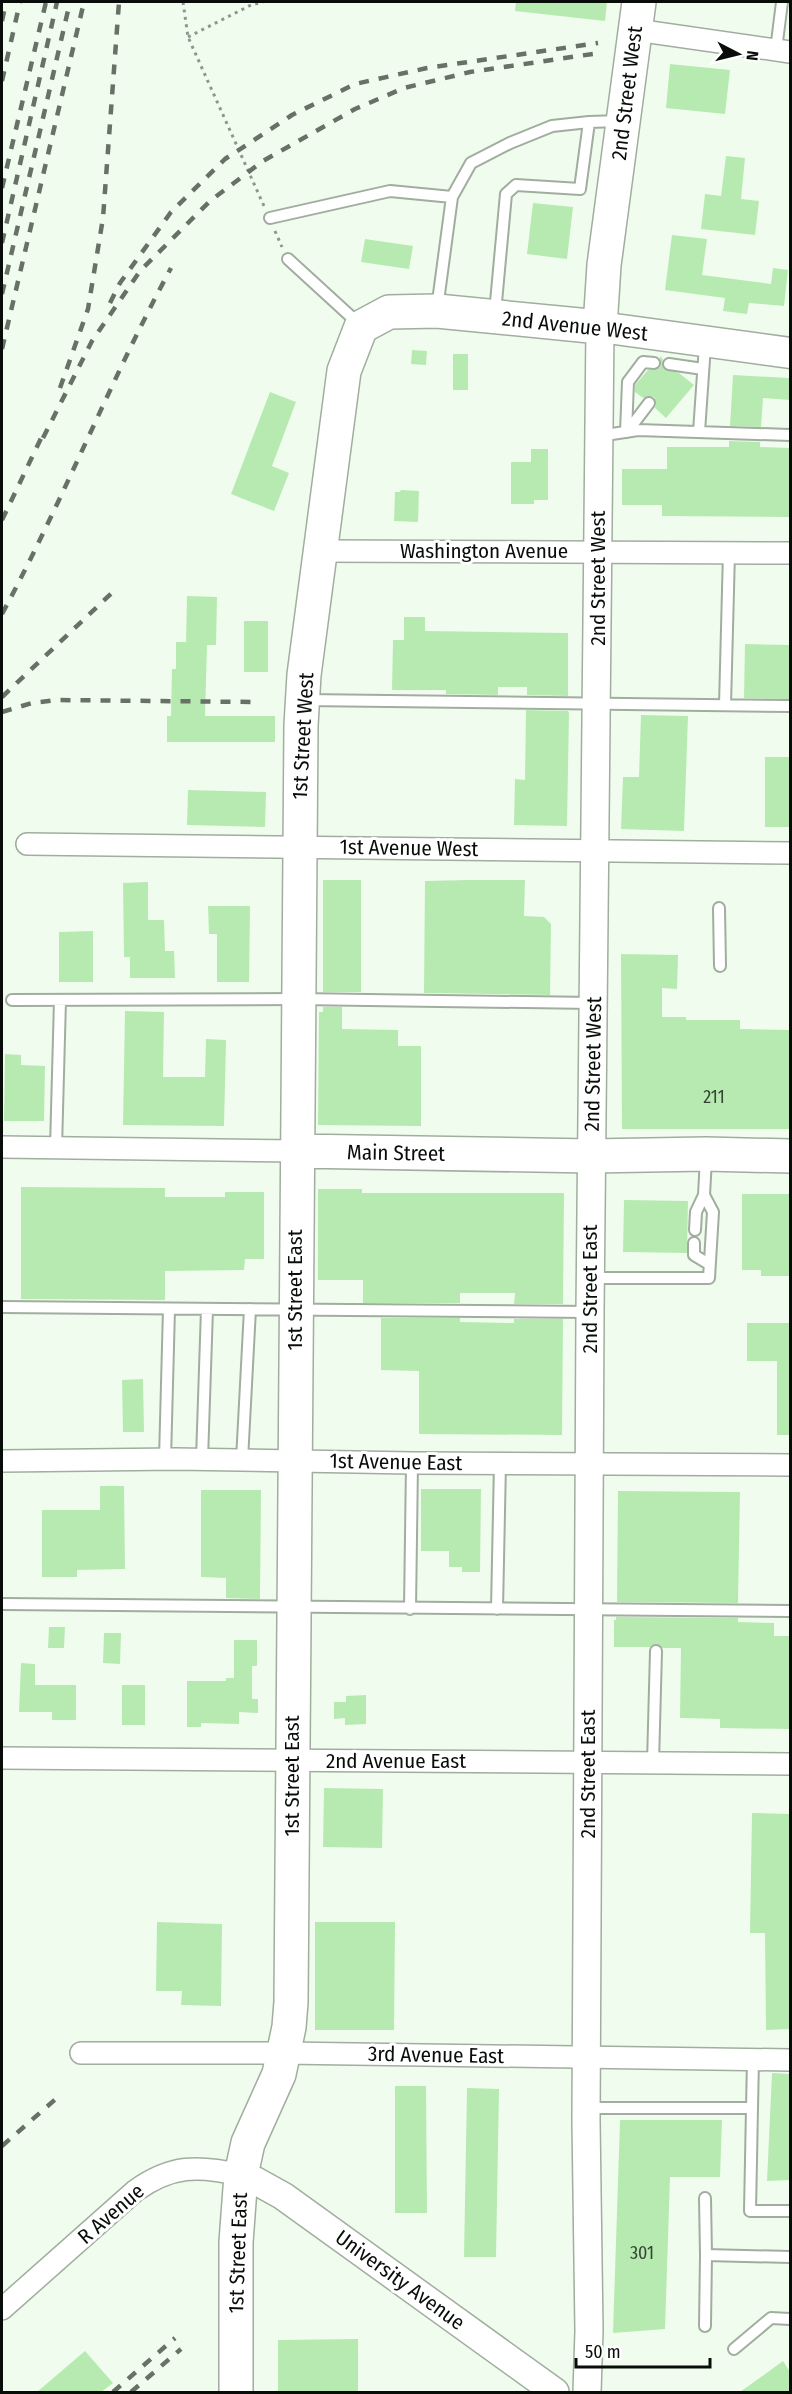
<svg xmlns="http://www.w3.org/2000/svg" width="792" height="2394" font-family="'Fira Sans Condensed',sans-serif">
  <rect width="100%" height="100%" fill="#f0fdee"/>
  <path fill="#b7eab1" d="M516,2H607L605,21L515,11Z
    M670,64L730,70L725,114L666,108Z
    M726,156L745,158L741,199L759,201L755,235L701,229L705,194L721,196Z
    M533,203L573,207L567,259L527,254Z
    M672,235L707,239L702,275L771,284L773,268L788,270L784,306L749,303L747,314L723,311L725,298L665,290Z
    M365,239L413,246L409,269L361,262Z
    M412,350L427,351L426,365L411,364Z
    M453,354H468V390H453Z
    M660,356L663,359L662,363L664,369L679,373L694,385L666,418L655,408L656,403L654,397L649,396L643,398L635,392V385L648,370H657L660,367Z
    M733,375L790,378V400L763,398L761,427L730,426Z
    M270,392L296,402L272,466L289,473L274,511L231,494Z
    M729,441L760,442V447L790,448V517L662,516V505H622V469H667V447H729Z
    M531,449H548V500H534V504H511V462H531Z
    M401,490L419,491L418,522L394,521L395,492H400Z
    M187,596L217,597L216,645H207L205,716H275V742H167V716H171L172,669H176V642H186Z
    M404,617H425V631L568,633V696L527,695V687H498V695L446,694V690H392L393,640H404Z
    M244,621H268V672H244Z
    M745,644L790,645V699L744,698Z
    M526,710L568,711L569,713L567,826L514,825L515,779L525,780Z
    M641,715L688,716L684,831L621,829L623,777H639Z
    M765,757H790V827H765Z
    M188,790L266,792L265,827L187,825Z
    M323,880H361V992H323Z
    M468,880H525L524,916L544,917L551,924L550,995L424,993L425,881Z
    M148,882V920H164L165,951H174L175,978H130V957H124L123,883Z
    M208,906H250L249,982H217V934H209Z
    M93,931V982H59V932Z
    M621,954L678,955L677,989L662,988V1017H686V1020H740V1029L790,1030V1129H622Z
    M323,1007H342V1029L398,1030V1046H421V1126L318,1125L319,1012H323Z
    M125,1011L164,1012L163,1077H205L206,1039L226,1040L224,1126L123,1125Z
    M5,1054L21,1055V1065L45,1066L44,1121H4Z
    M21,1187L165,1188V1197H225V1192H264V1259H245L244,1270L165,1271V1300L21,1299Z
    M318,1189H362V1193H564L563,1304H514L515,1293H460V1303H363V1280H318Z
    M742,1194H790V1276H761V1270H742Z
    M624,1200L688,1201L687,1253L623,1252Z
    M381,1318H460V1322L514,1323V1319H563L562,1435L419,1434V1371L381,1370Z
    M747,1323H790V1435H777V1361H747Z
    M143,1379L144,1432H123L122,1380Z
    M100,1486H124L125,1569L77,1570V1577H42V1510H100Z
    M421,1489H481L480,1572H462V1567H449V1551H421Z
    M201,1490H261L260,1599L226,1598V1578L201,1577Z
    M618,1491L740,1492L738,1603L617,1602Z
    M616,1617L738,1618V1622L774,1623V1636H790V1729L720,1728V1719L680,1718L681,1648H663L656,1644L650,1647H614V1620H616Z
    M49,1627H65L64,1648H48Z
    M104,1633H121L120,1664L103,1663Z
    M234,1640H257V1666H252V1699H258V1713L239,1712V1724L201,1723V1727H187V1681H226V1678H234Z
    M21,1663L35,1664V1685H76V1720H52V1712H19Z
    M122,1685H145V1725H122Z
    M366,1695V1724L345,1725V1718L334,1719V1702H346V1696Z
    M324,1788L383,1789L382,1848L323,1847Z
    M752,1813L790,1814V2029L766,2030L765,1933H750Z
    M157,1922L222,1924L221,2006L181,2005L182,1991H156Z
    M315,1922H395L394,2030H315Z
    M772,2073L790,2074V2180L767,2181Z
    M395,2086H426L427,2213H395Z
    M467,2088L499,2089L496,2257H464Z
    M620,2120H722L720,2177H670L665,2329L613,2333Z
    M358,2339V2392H278V2340Z
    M85,2351L113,2383L101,2392H37Z
    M783,2361L790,2372V2392H740Z"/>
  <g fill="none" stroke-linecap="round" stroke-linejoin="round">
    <defs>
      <path id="service" d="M776,50L782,2
        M270,218L390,191L452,197
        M288,259L359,324
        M437,309L452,197L471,163L510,143L552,126L589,122
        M495,313L506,194L516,185L580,189L589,122L620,121
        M669,364L703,369
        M626,432L628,382L643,362L654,363
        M627,432L649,403
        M699,432L705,345
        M599,436L638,430L790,435
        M305,700L790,706
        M725,705L729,552
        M719,908L720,966
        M12,1000L297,999L593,1003
        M56,1148L60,1000
        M695,1230L696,1212L704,1195L706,1158
        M694,1243V1255L709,1264
        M590,1278H709L713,1212L704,1195
        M2,1307L589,1312
        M165,1459L169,1309
        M202,1459L207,1309
        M242,1460L250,1309
        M2,1604L790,1611
        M410,1609L412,1463
        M497,1609L500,1463
        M653,1763L656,1651
        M586,2108H752L753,2059
        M752,2108L750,2211H790
        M705,2198L706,2255L790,2257
        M705,2326L706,2255
        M734,2349L771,2318L790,2319"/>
      <path id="minor" d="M636,30L790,52
        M321,551L790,553
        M27,844L790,853
        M2,1147L297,1151
        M2,1461L176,1459L412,1463L790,1465
        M2,1758L790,1764
        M81,2053H284L790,2060
        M2,2309L135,2191C171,2165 198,2165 241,2175"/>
      <path id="tertiary" d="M241,2175L256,2181L283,2196L555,2392
        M587,2392L589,2331L586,2121L590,1312L600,327"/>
      <path id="secondary" d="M600,327L790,353"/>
      <path id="primary" d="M297,1151L591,1156L706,1154L790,1156
        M236,2392V2242L241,2175L248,2143L279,2074L289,2027L291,2002L301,725L304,675L344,371L361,327L389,312L437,311L600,327L604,265L639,2"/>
    </defs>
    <use href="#service" stroke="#a1ad9f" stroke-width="14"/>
    <use href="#minor" stroke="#a1ad9f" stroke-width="24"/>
    <use href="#tertiary" stroke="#a1ad9f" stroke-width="30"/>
    <use href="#secondary" stroke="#a1ad9f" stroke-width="33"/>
    <use href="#primary" stroke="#a1ad9f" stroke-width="36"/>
    <path stroke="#8e978d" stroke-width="3" stroke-dasharray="3 4.5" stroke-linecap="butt" d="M183,2L188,37L264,206
      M188,37L251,5L263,2
      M275,231L282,247"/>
    <use href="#service" stroke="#fff" stroke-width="10"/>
    <use href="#minor" stroke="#fff" stroke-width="21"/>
    <use href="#tertiary" stroke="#fff" stroke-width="27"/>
    <use href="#secondary" stroke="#fff" stroke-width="30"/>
    <use href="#primary" stroke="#fff" stroke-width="33"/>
    <path stroke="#687067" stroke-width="4.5" stroke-dasharray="10 10" stroke-linecap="butt" d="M2,21L6,2
      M2,81L20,2
      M2,188L46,2
      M2,243L57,2
      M2,294L70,2
      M110,303L120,283L171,212L225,159L292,115L355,84L427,68L598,43
      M2,349L84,2
      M60,388L88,309L103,218L119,2
      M43,438L92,341L140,271L210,201L263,161L355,109L404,88L470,72L599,53
      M2,520L45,430
      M2,614C63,501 110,381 171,268
      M2,697L117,588
      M2,712L32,703L56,700L253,702
      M2,2146L58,2097
      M113,2392L175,2338
      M131,2392L181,2349"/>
  </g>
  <g text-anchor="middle" stroke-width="6" stroke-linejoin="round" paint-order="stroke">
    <g font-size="18" fill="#344433">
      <text x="714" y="1103">211</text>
      <text x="642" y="2259">301</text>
    </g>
    <g font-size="21" fill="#090d09" stroke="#fff">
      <text transform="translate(627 93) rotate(-83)" y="7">2nd Street West</text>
      <text transform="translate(575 326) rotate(6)" y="7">2nd Avenue West</text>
      <text x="484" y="558">Washington Avenue</text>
      <text transform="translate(598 578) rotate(-90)" y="7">2nd Street West</text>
      <text transform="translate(303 736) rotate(-87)" y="7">1st Street West</text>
      <text transform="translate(409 848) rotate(1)" y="7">1st Avenue West</text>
      <text transform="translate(593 1064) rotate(-89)" y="7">2nd Street West</text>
      <text transform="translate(396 1153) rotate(1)" y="7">Main Street</text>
      <text transform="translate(590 1289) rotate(-90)" y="7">2nd Street East</text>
      <text transform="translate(295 1290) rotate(-90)" y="7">1st Street East</text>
      <text transform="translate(396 1462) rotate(1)" y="7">1st Avenue East</text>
      <text x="396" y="1768">2nd Avenue East</text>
      <text transform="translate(588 1774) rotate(-90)" y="7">2nd Street East</text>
      <text transform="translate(292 1776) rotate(-90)" y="7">1st Street East</text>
      <text transform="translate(436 2055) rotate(1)" y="7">3rd Avenue East</text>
      <text transform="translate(111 2214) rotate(-41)" y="7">R Avenue</text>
      <text transform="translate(238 2253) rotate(-88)" y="7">1st Street East</text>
      <text transform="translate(400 2280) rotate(36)" y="7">University Avenue</text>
    </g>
  </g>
  <rect width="792" height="2394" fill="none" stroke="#090d09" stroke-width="6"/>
  <g transform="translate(738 54) rotate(97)" stroke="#ffffff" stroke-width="4.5" paint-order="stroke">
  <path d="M0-4.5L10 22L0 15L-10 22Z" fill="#090d09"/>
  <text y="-9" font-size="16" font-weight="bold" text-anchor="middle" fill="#090d09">N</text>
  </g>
  <path d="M576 2358v9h134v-9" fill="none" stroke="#090d09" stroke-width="3"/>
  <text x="585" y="2358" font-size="18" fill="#090d09" stroke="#ffffff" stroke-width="4.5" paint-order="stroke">50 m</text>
</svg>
